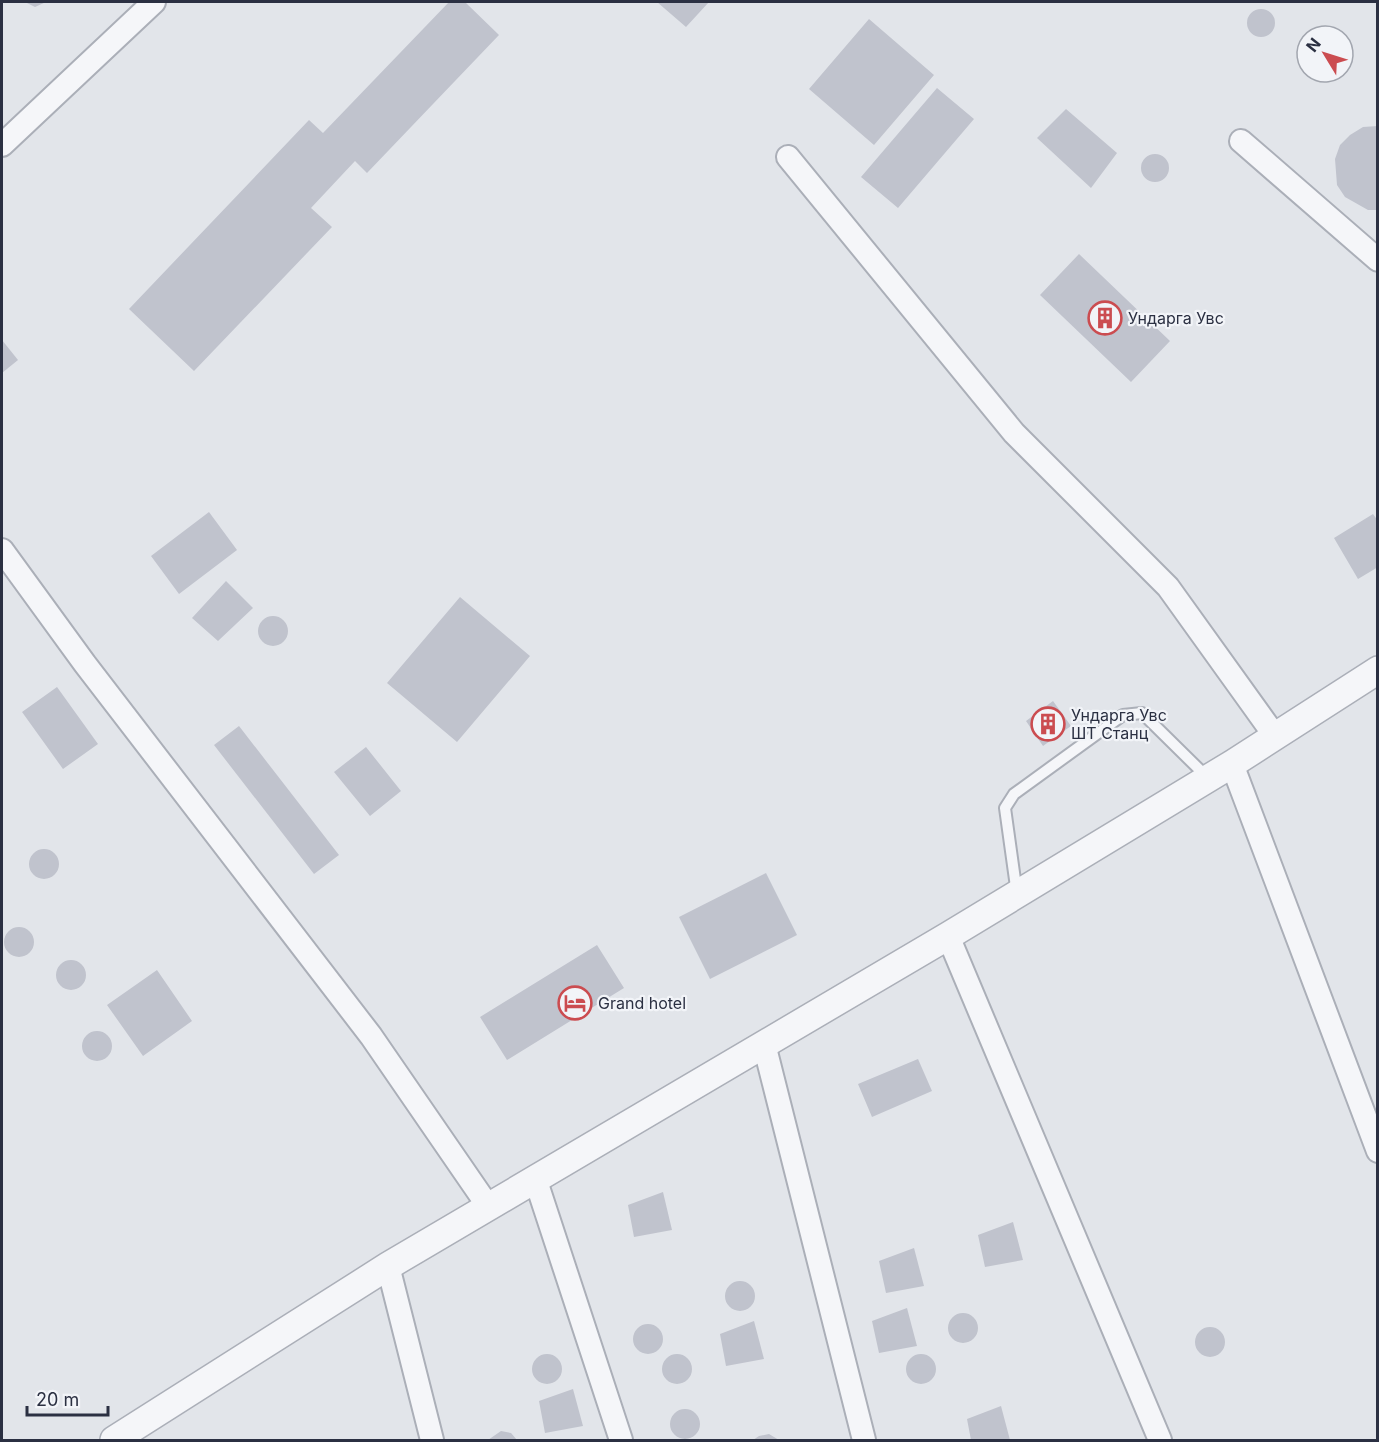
<svg xmlns="http://www.w3.org/2000/svg" width="1379" height="1442" font-family="Inter,sans-serif">
  <rect width="100%" height="100%" fill="#e2e5ea"/>
  <path fill="#c0c3cd" d="M25,2H46L35,7Z
    M449,2H465L499,35L367,173L355,161L311,208L332,227L194,371L129,309L309,120L323,133Z
    M657,2H709L686,27Z
    M1247 23a14 14 0 1 1 28 0a14 14 0 1 1-28 0Z
    M869,19L934,75L874,145L809,89Z
    M937,88L974,119L898,208L861,177Z
    M1066,109L1117,153L1091,188L1037,138Z
    M1378,126V210H1368L1345,197L1337,185L1335,159L1340,145L1350,135L1363,127Z
    M1141 168a14 14 0 1 1 28 0a14 14 0 1 1-28 0Z
    M1079,254L1170,341L1131,382L1040,295Z
    M2,340L18,360L2,373Z
    M209,512L237,550L179,594L151,556Z
    M1373,514L1378,521V567L1358,579L1334,538Z
    M226,581L253,608L218,641L192,618Z
    M460,597L530,656L457,742L387,683Z
    M258 631a15 15 0 1 1 30 0a15 15 0 1 1-30 0Z
    M57,687L98,744L63,769L22,712Z
    M1053,701L1071,726L1043,746L1026,721Z
    M239,726L339,855L314,874L214,745Z
    M366,747L401,791L370,816L334,772Z
    M29 864a15 15 0 1 1 30 0a15 15 0 1 1-30 0Z
    M766,873L797,935L710,979L679,917Z
    M4 942a15 15 0 1 1 30 0a15 15 0 1 1-30 0Z
    M597,945L624,988L507,1060L480,1017Z
    M56 975a15 15 0 1 1 30 0a15 15 0 1 1-30 0Z
    M157,970L192,1021L143,1056L107,1005Z
    M82 1046a15 15 0 1 1 30 0a15 15 0 1 1-30 0Z
    M918,1059L932,1091L872,1117L858,1084Z
    M663,1192L672,1230L634,1237L628,1205Z
    M1013,1222L1023,1260L985,1267L978,1235Z
    M914,1248L924,1286L886,1293L879,1261Z
    M725 1296a15 15 0 1 1 30 0a15 15 0 1 1-30 0Z
    M907,1308L917,1346L879,1353L872,1321Z
    M948 1328a15 15 0 1 1 30 0a15 15 0 1 1-30 0Z
    M754,1321L764,1359L726,1366L720,1334Z
    M633 1339a15 15 0 1 1 30 0a15 15 0 1 1-30 0Z
    M1195 1342a15 15 0 1 1 30 0a15 15 0 1 1-30 0Z
    M662 1369a15 15 0 1 1 30 0a15 15 0 1 1-30 0Z
    M906 1369a15 15 0 1 1 30 0a15 15 0 1 1-30 0Z
    M532 1369a15 15 0 1 1 30 0a15 15 0 1 1-30 0Z
    M573,1389L583,1426L545,1433L539,1401Z
    M1001,1406L1010,1440H971L967,1419Z
    M670 1424a15 15 0 1 1 30 0a15 15 0 1 1-30 0Z
    M501,1431L511,1433L517,1440H488Z
    M769,1434L779,1440H753L759,1436Z"/>
  <g fill="none" stroke-linecap="round" stroke-linejoin="round">
    <defs>
      <path id="service" d="M1017,894L1005,808L1014,794L1123,715L1142,713L1208,778"/>
      <path id="minor" d="M1241,141L1378,260
        M2,145L154,2
        M788,157L1014,433L1168,587L1275,736
        M2,550L85,664L371,1036L488,1206
        M1232,764L1378,1151
        M948,936L1160,1440
        M764,1044L864,1440
        M535,1178L621,1440
        M388,1266L432,1440"/>
      <path id="tertiary" d="M114,1440L388,1266L948,936L1232,764L1378,670"/>
    </defs>
    <use href="#service" stroke="#abafb8" stroke-width="14"/>
    <use href="#minor" stroke="#abafb8" stroke-width="26"/>
    <use href="#tertiary" stroke="#abafb8" stroke-width="30"/>
    <use href="#service" stroke="#f5f6f9" stroke-width="10"/>
    <use href="#minor" stroke="#f5f6f9" stroke-width="22"/>
    <use href="#tertiary" stroke="#f5f6f9" stroke-width="27"/>
  </g>
  <defs>
    <symbol id="building-ring" viewBox="-11 -11 22 22"><circle r="9.5" fill="#f2f4f8" stroke="#cb4c50" stroke-width="1.5"/><path d="M-4-6H4V6H1V3H-1V6H-4ZM-2.5-4.3h1.7v1.8h-1.7ZM.8-4.3h1.7v1.8H.8ZM-2.5-1h1.7V.8h-1.7ZM.8-1h1.7V.8H.8Z" fill="#cb4c50"/></symbol>
    <symbol id="hotel-ring" viewBox="-11 -11 22 22"><circle r="9.5" fill="#f2f4f8" stroke="#cb4c50" stroke-width="1.5"/><path d="M-6-4.5h1.5V1H6V5H4.5V3h-9V5H-6ZM-4 0a1.8 1.8 0 1 1 3.6 0ZM.5 0V-2.5h3Q6-2.5 6 0Z" fill="#cb4c50"/></symbol>
  </defs>
  <g fill-rule="evenodd">
    <use href="#building-ring" x="1086" y="299" width="38" height="38"/>
    <use href="#building-ring" x="1029" y="705" width="38" height="38"/>
    <use href="#hotel-ring" x="556" y="984" width="38" height="38"/>
  </g>
  <g text-anchor="middle" stroke-width="4.5" stroke-linejoin="round" paint-order="stroke">
    <g font-size="16" fill="#2b3042" stroke="#f2f4f8" text-anchor="start">
      <text x="1128" y="324">Ундарга Увс</text>
      <text x="1071" y="721">Ундарга Увс<tspan x="1071" dy="18">ШТ Станц</tspan></text>
      <text x="598" y="1009">Grand hotel</text>
    </g>
  </g>
  <rect width="1379" height="1442" fill="none" stroke="#2b3042" stroke-width="6"/>
  <g transform="translate(1325 54) rotate(308)"><circle r="28" fill="#f2f4f8" stroke="#a2a6af" stroke-width="1.5"/>
  <path d="M0-4.5L10 22L0 15L-10 22Z" fill="#cb4c50"/>
  <text y="-9" font-size="16" font-weight="bold" text-anchor="middle" fill="#2b3042">N</text>
  </g>
  <path d="M27 1406v9h81v-9" fill="none" stroke="#2b3042" stroke-width="3"/>
  <text x="36" y="1406" font-size="18" fill="#2b3042" stroke="#f2f4f8" stroke-width="4.5" paint-order="stroke">20 m</text>
</svg>
